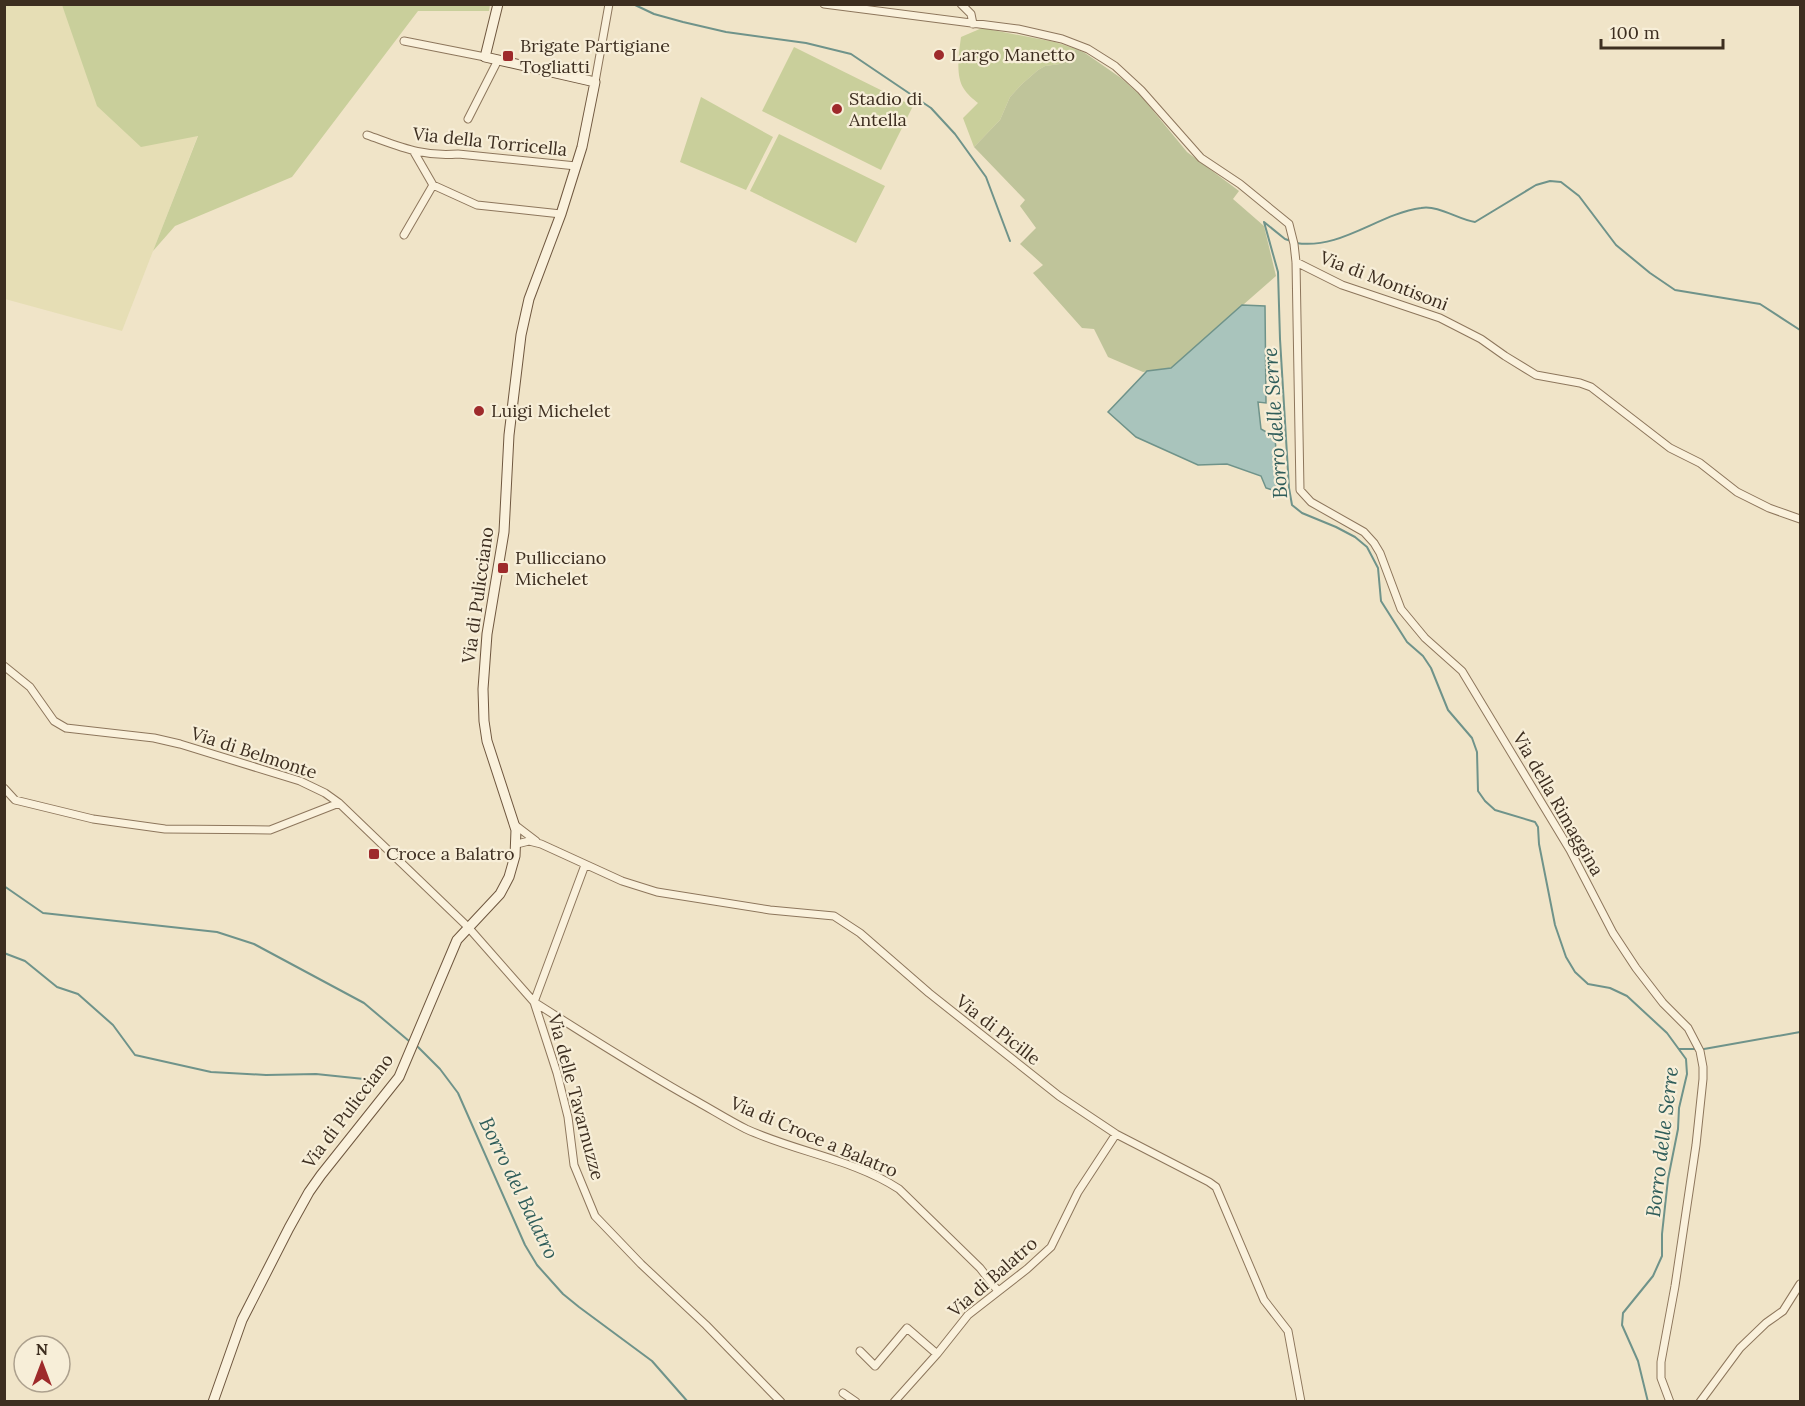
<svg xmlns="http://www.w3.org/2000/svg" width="1805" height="1406" font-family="Lora,serif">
  <rect width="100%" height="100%" fill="#f0e4c8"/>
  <path fill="#e6deb5" d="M4,5H62L77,43L198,135L122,331L5,299Z"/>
  <path fill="#c9cf9b" d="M62,5H490L489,11H418L292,177L175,226L153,251L198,136L141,147L97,106Z
    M982,28L1055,42L1076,49L1060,64L1045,66L1038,70L1022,84L1010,97L1000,120L974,147L963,118L978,103C973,99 967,94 964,89C955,76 959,52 961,37Z
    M794,47L913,106L881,170L762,111Z
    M701,97L773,137L746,190L680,162Z
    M779,134L885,186L856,243L750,191Z"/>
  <path fill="#bfc49a" d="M1076,49L1085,53L1121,78L1141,96L1187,152L1239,191L1233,199L1264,226L1276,276L1171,368L1143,372L1108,357L1094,329L1082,328L1033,273L1043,265L1020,244L1036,228L1020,206L1025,200L974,147L1000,120L1010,97L1022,84L1038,70L1045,66L1060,64Z"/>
  <path fill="#a9c4bc" stroke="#6f938a" stroke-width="1.5" d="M1242,305L1265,306L1266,403L1258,402L1261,429L1275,437L1279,492L1266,488L1261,476L1227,464L1198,465L1136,437L1108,412L1147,371L1171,368Z"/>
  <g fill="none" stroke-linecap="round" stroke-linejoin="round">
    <path stroke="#6f938a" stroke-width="2" d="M633,4L654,14L683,22L726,32L806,43L851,54L931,108L955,134L986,177L1010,241
      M1264,222L1278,272L1280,339L1289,488L1292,505L1302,513L1336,527L1355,537L1367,547L1378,568L1381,601L1407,642L1423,656L1431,668L1448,710L1472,738L1477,752L1478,791L1485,801L1495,810L1535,822L1538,827L1539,844L1555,925L1566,957L1575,972L1588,984L1610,988L1627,996L1667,1033L1686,1059L1687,1074L1679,1108L1678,1129L1668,1179L1662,1234V1256L1653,1276L1623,1313L1622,1325L1638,1361L1648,1402
      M1264,222L1285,239L1291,241
      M1296,243C1341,250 1378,214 1421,208C1439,205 1457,219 1475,222L1536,185L1550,181L1561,182L1579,196L1616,245L1650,273L1675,290L1760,304L1800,330
      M4,886L43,913L217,932L254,944L364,1003L409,1041
      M4,953L25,961L57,987L78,994L113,1025L135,1055L211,1072L266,1075L316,1074L364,1079
      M418,1047L440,1069L458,1093L525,1245L537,1265L563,1294L579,1307L652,1361L688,1402
      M1679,1049H1704L1800,1032"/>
    <defs>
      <path id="street" d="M824,4L1018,29L1062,39L1088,49L1115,66L1141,90L1201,158L1240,184L1289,224L1294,244L1296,262L1300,490L1311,502L1364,532L1374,543L1380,553L1401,609L1425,638L1462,671L1570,850L1613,933L1636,968L1663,1003L1688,1028L1700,1051L1703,1067V1079L1696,1145L1675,1286L1661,1362V1378L1670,1402
        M961,4L971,14L973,24
        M404,41L485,57
        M595,82L609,4
        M468,119L498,60
        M367,135C401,147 422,157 458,154L576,166
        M414,152L433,185L477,205L561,214
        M404,235L433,185
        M1296,262L1342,285L1440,318L1481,339L1505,356L1536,375L1580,383L1591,387L1670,448L1700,463L1737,492L1769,508L1800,519
        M4,666L30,687L54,721L66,728L154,738L180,744L300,781L325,793L339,803L468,927L534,1002L557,1073L568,1117L574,1165L595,1216L641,1264L706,1325L781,1402
        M4,788L15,800L93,819L165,829L270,830L339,803
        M515,825L536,841
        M517,844L529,841L541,844L622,881L657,892L770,910L834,916L860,933L929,993L1059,1096L1116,1134L1209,1182L1216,1187L1264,1300L1288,1331L1301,1402
        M534,1002C588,1036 642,1071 698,1102C714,1111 730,1121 746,1129C796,1152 853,1159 899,1189L980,1268L998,1291
        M534,1002L585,865
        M860,1351L875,1366L907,1328L937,1354
        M843,1393L856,1402
        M894,1402L937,1354L968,1315L1027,1269L1051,1247L1078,1192L1116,1134
        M1700,1402L1740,1348L1766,1323L1783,1311L1800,1284"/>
      <path id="secondary" d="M213,1402L242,1320L289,1228L309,1192L321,1175L399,1077L457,940L500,894L509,877L515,856L516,830L487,741L484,721L483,689L487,634L504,532L509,435L521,335L529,299L561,214L582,147L595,82L485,57L498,4"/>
    </defs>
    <use href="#street" stroke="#8d765c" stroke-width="9"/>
    <use href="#secondary" stroke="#6f573f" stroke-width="11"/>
    <use href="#street" stroke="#faf1dc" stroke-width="7"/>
    <use href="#secondary" stroke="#faf1dc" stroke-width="9"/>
  </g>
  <g fill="#9e2a2b" stroke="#f7eed8" stroke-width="2">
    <circle cx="939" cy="55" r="6"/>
    <rect x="502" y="50" width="12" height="12" rx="3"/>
    <circle cx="837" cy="109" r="6"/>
    <circle cx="479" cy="411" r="6"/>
    <rect x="497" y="562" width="12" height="12" rx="3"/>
    <rect x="368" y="848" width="12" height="12" rx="3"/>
  </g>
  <g text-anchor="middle" stroke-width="4.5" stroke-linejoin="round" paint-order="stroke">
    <g font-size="18" fill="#3d2e20" stroke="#f7eed8" text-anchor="start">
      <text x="520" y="52">Brigate Partigiane<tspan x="520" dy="21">Togliatti</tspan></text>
      <text x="951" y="61">Largo Manetto</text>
      <text x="849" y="105">Stadio di<tspan x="849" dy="21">Antella</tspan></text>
      <text x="491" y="417">Luigi Michelet</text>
      <text x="515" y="564">Pullicciano<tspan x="515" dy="21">Michelet</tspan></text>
      <text x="386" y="860">Croce a Balatro</text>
    </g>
    <g font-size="18" fill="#3d2e20" stroke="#f7eed8">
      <text transform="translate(490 142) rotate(6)" y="6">Via della Torricella</text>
      <text transform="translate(1384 281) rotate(21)" y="6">Via di Montisoni</text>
      <text transform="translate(478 595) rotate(-82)" y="6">Via di Pulicciano</text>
      <text transform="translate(254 753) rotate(18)" y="6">Via di Belmonte</text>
      <text transform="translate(1558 804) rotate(60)" y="6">Via della Rimaggina</text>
      <text transform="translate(998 1030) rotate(38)" y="6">Via di Picille</text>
      <text transform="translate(576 1097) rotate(75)" y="6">Via delle Tavarnuzze</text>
      <text transform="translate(348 1111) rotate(-53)" y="6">Via di Pulicciano</text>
      <text transform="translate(814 1137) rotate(23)" y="6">Via di Croce a Balatro</text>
      <text transform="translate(993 1277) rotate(-41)" y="6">Via di Balatro</text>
    </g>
    <g font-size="20" font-style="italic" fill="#2f5d5a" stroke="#f7eed8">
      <text transform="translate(1275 423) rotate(-94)" y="7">Borro delle Serre</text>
      <text transform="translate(1662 1142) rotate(-83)" y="7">Borro delle Serre</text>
      <text transform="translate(519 1188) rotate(64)" y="7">Borro del Balatro</text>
    </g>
  </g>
  <rect width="1805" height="1406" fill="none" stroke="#3d2e20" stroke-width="12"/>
  <g transform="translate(42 1364)"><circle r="28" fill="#f7eed8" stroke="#ada18e" stroke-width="1.5"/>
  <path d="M0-4.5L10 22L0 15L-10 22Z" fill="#9e2a2b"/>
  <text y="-9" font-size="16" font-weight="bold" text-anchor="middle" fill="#3d2e20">N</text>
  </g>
  <path d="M1601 39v9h122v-9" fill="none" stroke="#3d2e20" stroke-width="3"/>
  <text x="1610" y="39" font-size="18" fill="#3d2e20" stroke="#f7eed8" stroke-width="4.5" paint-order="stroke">100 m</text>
</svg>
